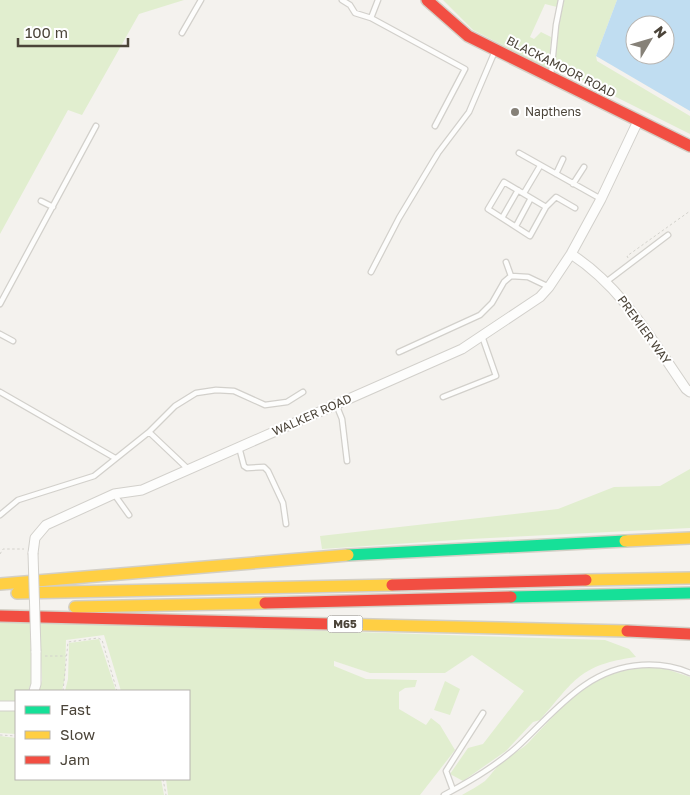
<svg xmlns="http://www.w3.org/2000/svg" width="690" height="795" font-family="'Golos Text',sans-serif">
  <rect width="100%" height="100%" fill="#f4f2ee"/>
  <path fill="#e1eecf" d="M0,0H184L139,14L82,115L68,110L0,234Z
    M443,0H558L557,7L545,4L530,37L534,39L541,32L551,37L549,69L473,30Z
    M563,0H617L596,56L597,61L690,116V134L558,68C550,52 559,18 563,0Z
    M690,469V528L470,539L322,549L320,536L558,509L614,487L660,486Z
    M0,622H31V684L28,691H16V701H0Z
    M39,622L605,640L629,649L636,657C579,665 575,680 540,720L533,722L506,751L463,781L450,774L468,748L483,744L524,691L472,655L445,673H370L334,661V666L366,679L417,680L415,687L405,688L399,692V709L426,725L431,718L440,725L455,750L420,795H168L166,779H189V691H121L104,635L66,640L65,677L62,691H39L42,680Z
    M99,639L116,691H65L68,679L69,643Z
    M660,667L690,677V795H462C469,791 478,786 485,781C491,775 496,767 503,761C511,754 522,750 530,741C575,695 590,668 660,667Z
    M445,681L460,689L450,715L434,710Z
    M0,710L16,711V734L0,733Z
    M0,736L16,738V779H161L164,795H0Z"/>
  <path fill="#c0ddf1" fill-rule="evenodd" d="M617,0H690V111L596,56ZM635,25H665V55H635Z"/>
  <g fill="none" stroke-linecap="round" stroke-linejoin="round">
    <defs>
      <path id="lane" d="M342,0L350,5L355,13L371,18
        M378,0L371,18L465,69L435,126
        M182,33L201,0
        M551,75L556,25L561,0
        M519,153L601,199
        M556,174L563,159
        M504,182L546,207L530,236L488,209Z
        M573,184L584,167
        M524,193L540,166
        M41,201L53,207
        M546,207L556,197L575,208
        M502,218L518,190
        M516,226L531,198
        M506,262L511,276
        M371,272L399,218L438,153L469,112L495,51
        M606,282L668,235
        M0,304L96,126
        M0,334L13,341
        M399,352L480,315L492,303L504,282L511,276L528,277L549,287
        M0,392L115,458
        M443,397L496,376L482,336
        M336,404L342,419L347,461
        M149,432L175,406L196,393L216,390L234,391L265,405L287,402L303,392
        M239,447L244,466L247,468L264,467L268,471L283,503L286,524
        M114,494L129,515
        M0,515L18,500L94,476L149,432L188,469
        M453,790L446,771L483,713
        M444,795C469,782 496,766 517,747C555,712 586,668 642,665C659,664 674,666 690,673"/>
      <path id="street" d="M571,254C622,287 652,340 686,389L690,392
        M33,553L35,538L46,525L114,494L142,490L462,349L540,297L549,287L571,254L601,199L638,121
        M34,691L36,684V651
        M0,706H16"/>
      <path id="fast" d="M348,555L625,541
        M511,597L690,593"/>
      <path id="slow" d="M625,541L690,538
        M586,580L690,578
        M0,584L348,555
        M17,593L392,585
        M75,607L265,603
        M331,624L627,631"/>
      <path id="jam" d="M427,0L468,36L690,146
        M392,585L586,580
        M265,603L511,597
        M0,616L331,624
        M627,631L690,634"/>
    </defs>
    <use href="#lane" stroke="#d2d0cb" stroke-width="7"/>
    <use href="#street" stroke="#d2d0cb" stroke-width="11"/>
    <use href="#fast" stroke="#d3cfc5" stroke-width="14"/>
    <use href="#slow" stroke="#d3cfc5" stroke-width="14"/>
    <use href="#jam" stroke="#d3cfc5" stroke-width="14"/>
    <path stroke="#d3d2cc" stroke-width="1" stroke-dasharray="2.5 2.5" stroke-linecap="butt" d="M628,258L627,256L690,211
      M0,554L3,549H24
      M45,656H66
      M63,691L68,642L98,638L102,640L117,691
      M0,735L16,736
      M163,779L166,795"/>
    <use href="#lane" stroke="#fdfdfc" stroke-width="4.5"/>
    <use href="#street" stroke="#fdfdfc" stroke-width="9"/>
    <use href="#fast" stroke="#16e098" stroke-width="11"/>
    <use href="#slow" stroke="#ffcf43" stroke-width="11"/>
    <use href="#jam" stroke="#f24e42" stroke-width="11"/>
    <defs>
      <path id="street-bridge" d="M33,553L36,651"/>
    </defs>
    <use href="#street-bridge" stroke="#d2d0cb" stroke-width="11" stroke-linecap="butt"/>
    <use href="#street-bridge" stroke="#fdfdfc" stroke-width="9"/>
  </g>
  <circle fill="#868178" stroke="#fff" stroke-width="2" cx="515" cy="112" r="5"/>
  <g text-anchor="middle" stroke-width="4" stroke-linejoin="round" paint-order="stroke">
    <rect fill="#fff" stroke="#817c74" stroke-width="1" x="327.5" y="615.5" width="35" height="17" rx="4"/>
    <g font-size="11" font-weight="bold" fill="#4b4439">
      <text x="345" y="628">M65</text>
    </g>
    <g font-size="12" fill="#4b4439" stroke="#fff">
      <text transform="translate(561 67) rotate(27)" y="4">BLACKAMOOR ROAD</text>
      <text transform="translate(644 330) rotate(54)" y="4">PREMIER WAY</text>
      <text transform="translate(312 415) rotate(-24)" y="4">WALKER ROAD</text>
    </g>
    <g font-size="12" fill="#4b4439" stroke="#fff" text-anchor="start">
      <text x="525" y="116">Napthens</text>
    </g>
  </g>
  <rect x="15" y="690" width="175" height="90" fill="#ffffff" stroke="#b7b4b0"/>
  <rect x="25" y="706" width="25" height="8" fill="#16e098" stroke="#b7b4b0"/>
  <text x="60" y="715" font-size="15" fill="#4b4439">Fast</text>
  <rect x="25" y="731" width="25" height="8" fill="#ffcf43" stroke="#b7b4b0"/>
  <text x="60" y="740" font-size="15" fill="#4b4439">Slow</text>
  <rect x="25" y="756" width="25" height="8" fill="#f24e42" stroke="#b7b4b0"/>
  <text x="60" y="765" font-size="15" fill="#4b4439">Jam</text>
  <g transform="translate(650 40) rotate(52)"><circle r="24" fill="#ffffff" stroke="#b7b4b0"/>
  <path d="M0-4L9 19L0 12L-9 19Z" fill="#868178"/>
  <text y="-8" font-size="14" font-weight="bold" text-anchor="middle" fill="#4b4439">N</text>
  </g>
  <path d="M18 38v8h110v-8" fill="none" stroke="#4b4439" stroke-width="2.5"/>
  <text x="25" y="38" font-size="15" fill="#4b4439" stroke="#ffffff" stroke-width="4" paint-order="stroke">100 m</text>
</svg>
